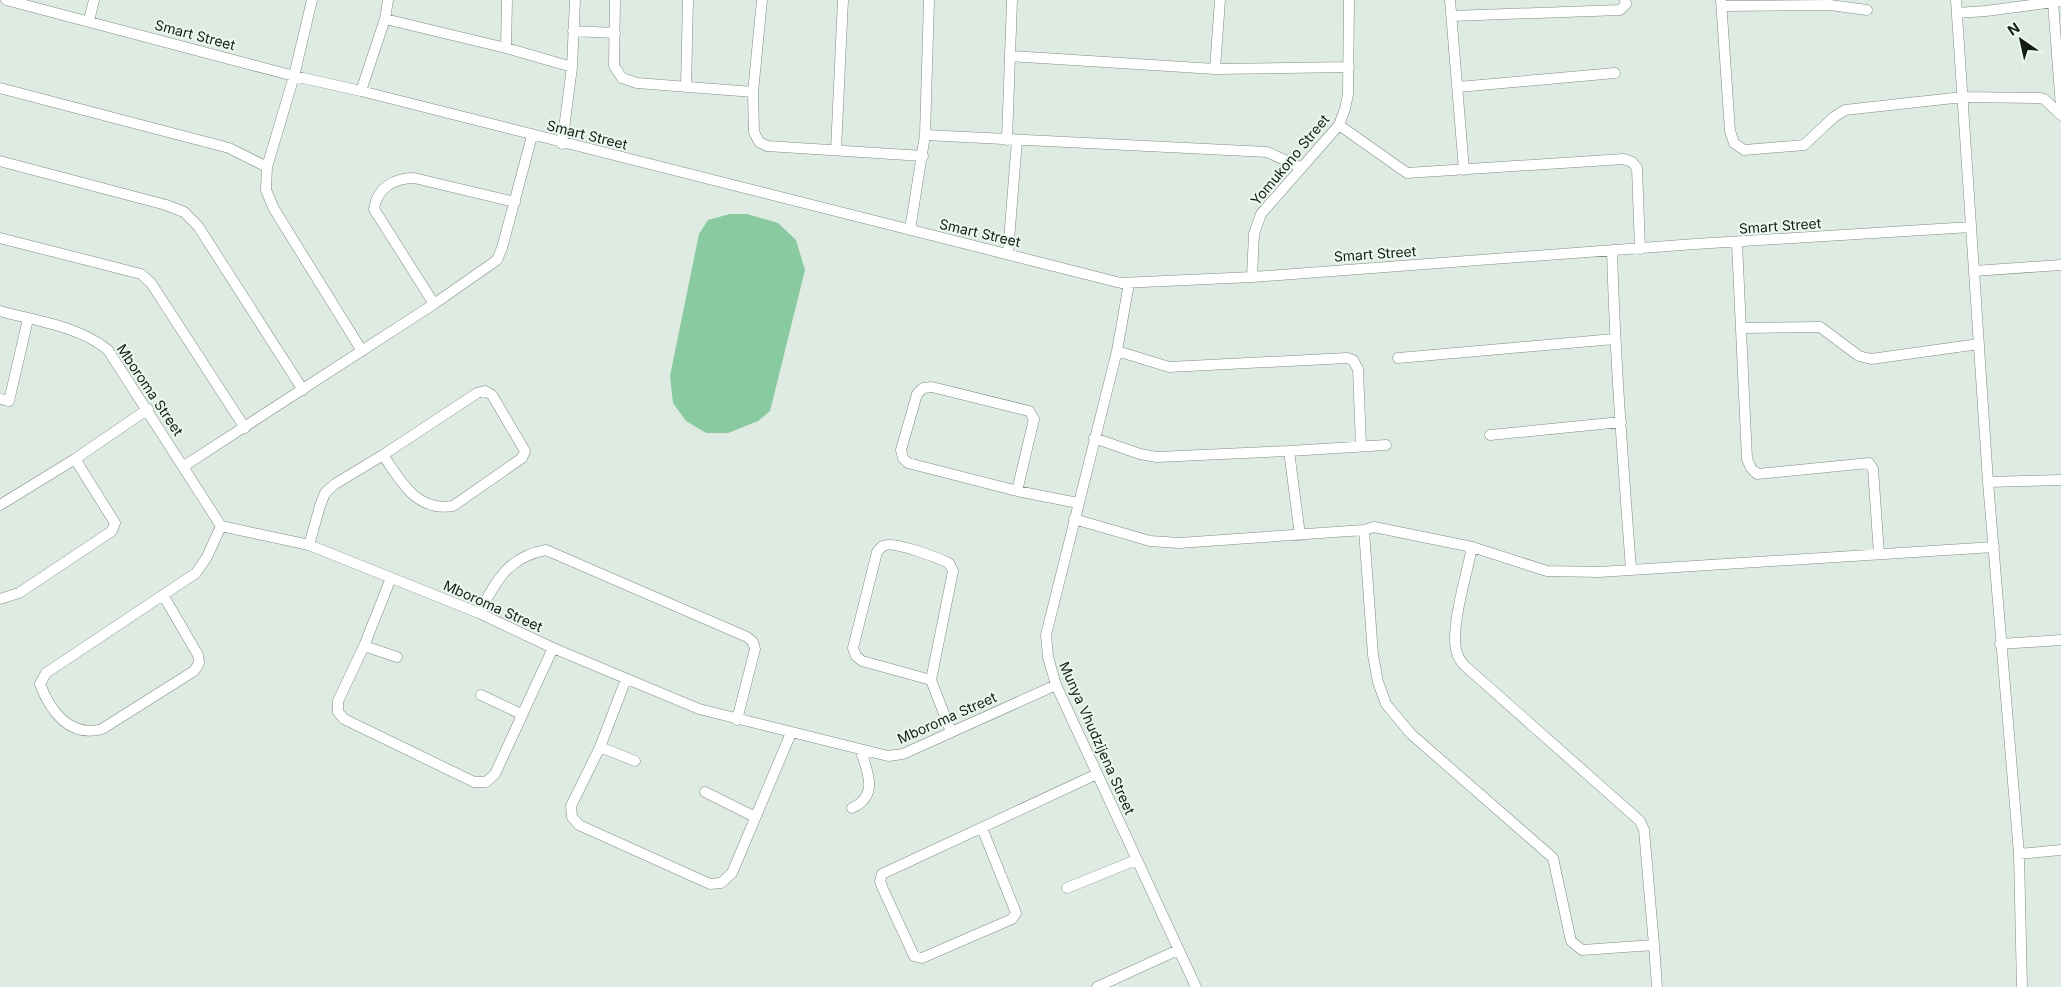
<svg xmlns="http://www.w3.org/2000/svg" width="2061" height="987" font-family="Inter,sans-serif">
  <rect width="100%" height="100%" fill="#ddebe2"/>
  <path fill="#89caa0" d="M730,214H747L778,223L796,240L805,270L770,411L758,421L728,433H706L686,421L673,403L670,376L699,234L708,220Z"/>
  <g fill="none" stroke-linecap="round" stroke-linejoin="round">
    <defs>
      <path id="street" d="M6,0L294,76L361,91L1121,283L1252,277L1695,244L1971,227
        M312,0L294,76L267,167L266,190L274,209L362,351
        M615,0L614,66L622,78L637,83L753,92
        M762,0L753,92L754,132L759,142L767,146L923,156
        M1220,0L1215,69L1349,67
        M1450,0L1464,170
        M1721,0L1730,131L1734,143L1744,150L1804,145L1834,117L1845,110L1963,97L2039,98L2044,99L2061,115
        M1956,0L1988,482L2019,854L2022,987
        M2053,2L2061,107
        M1722,6L1830,5L1867,10
        M1957,13L1986,11L2061,1
        M1452,16L1620,10L1626,4L1625,0
        M385,19L506,48L572,67
        M89,21L94,0
        M573,31L615,33
        M506,48L507,0
        M1010,56L1215,69
        M686,87L688,0
        M1458,87L1615,73
        M0,88L229,148L267,167
        M361,91L385,19L388,0
        M1339,125L1407,173L1624,159L1632,162L1637,168L1640,249
        M925,135L1267,152L1300,167
        M1007,140L1012,0
        M562,144L572,67L575,0
        M836,150L843,0
        M0,161L166,205L184,212L198,226L303,390
        M910,230L925,135L929,0
        M0,238L141,274L151,283L245,428
        M1737,243L1747,459L1751,468L1757,474L1869,463L1873,469L1879,554
        M1612,250C1615,357 1623,463 1631,569
        M1008,253L1017,140
        M1974,271L2061,265
        M1252,277L1254,234L1261,214L1339,125L1345,109L1348,94L1349,0
        M1129,283L1117,351L1046,635L1048,657L1056,685L1196,987
        M434,304L374,209C377,188 394,178 414,178L515,202
        M0,311C36,321 79,326 108,350L221,526L309,545L479,613L553,648L699,709L888,756L903,754L1056,685
        M1742,328L1820,327L1859,356L1871,359L1979,344
        M1117,351L1169,367L1347,358L1353,360L1358,369L1361,446
        M1398,358L1614,339
        M0,399L9,401L28,319
        M1490,435L1621,422
        M1094,438L1140,454L1157,457L1289,451L1300,535
        M1289,451L1386,445
        M184,466L434,304L497,260L502,248L532,136
        M1988,482L2061,480
        M1017,491L1034,419L1029,411L932,387L923,388L917,394L901,450L903,458L908,463L1017,491L1078,503
        M0,505L75,459L148,409
        M1074,519L1150,541L1179,543L1364,530L1374,527L1472,547L1547,571L1599,572L1994,547
        M1364,530L1373,655L1378,682L1386,704L1411,734L1553,858L1571,941L1582,950L1654,945L1644,830L1640,821L1465,666C1460,661 1457,656 1456,649C1451,624 1467,574 1472,547
        M309,545L320,506L325,493L335,484L383,455L477,393L485,391L492,395L525,451L522,458L453,506C416,512 401,481 383,455
        M391,578L364,646L338,701V712L344,719L474,782H486L495,774L553,648
        M163,595L198,655L199,663L194,671L102,729C70,738 50,711 40,684L46,673L196,573L207,557L221,526
        M0,599L19,593L112,531L115,523L75,459
        M479,613C496,582 507,557 546,550L747,637L753,642L755,649L737,720
        M2000,644L2061,640
        M364,646L397,657
        M626,679L600,747L571,806L572,817L579,825L710,884L721,883L732,873L791,733
        M931,680L862,661L856,656L853,648L877,552C879,550 881,547 883,546C893,540 938,558 949,563L953,571L931,680L951,732
        M481,695L521,714
        M600,747L635,761
        M705,792L755,817
        M852,808C879,796 868,772 860,749
        M982,828L1016,913L1012,919L922,958L914,956L883,889L880,881L882,874L1097,774
        M2019,854L2061,850
        M1067,888L1136,860
        M1654,945L1657,987
        M1097,987L1178,950"/>
    </defs>
    <use href="#street" stroke="#7f8c83" stroke-width="11"/>
    <use href="#street" stroke="#fff" stroke-width="10"/>
  </g>
  <g text-anchor="middle" stroke-width="4" stroke-linejoin="round" paint-order="stroke">
    <g font-size="14" fill="#161a17" stroke="#ebf8ef">
      <text transform="translate(195 35) rotate(15)" y="5">Smart Street</text>
      <text transform="translate(587 135) rotate(14)" y="5">Smart Street</text>
      <text transform="translate(1290 160) rotate(-50)" y="5">Yomukono Street</text>
      <text transform="translate(1780 226) rotate(-4)" y="5">Smart Street</text>
      <text transform="translate(980 233) rotate(13)" y="5">Smart Street</text>
      <text transform="translate(1375 254) rotate(-4)" y="5">Smart Street</text>
      <text transform="translate(150 390) rotate(56)" y="5">Mboroma Street</text>
      <text transform="translate(493 606) rotate(24)" y="5">Mboroma Street</text>
      <text transform="translate(947 718) rotate(-24)" y="5">Mboroma Street</text>
      <text transform="translate(1097 738) rotate(66)" y="5">Munya Vhudzijena Street</text>
    </g>
  </g>
  <g transform="translate(2021 40) rotate(326)" stroke="#ebf8ef" stroke-width="4" paint-order="stroke">
  <path d="M0-4L9 19L0 12L-9 19Z" fill="#161a17"/>
  <text y="-8" font-size="14" font-weight="bold" text-anchor="middle" fill="#161a17">N</text>
  </g>
</svg>
